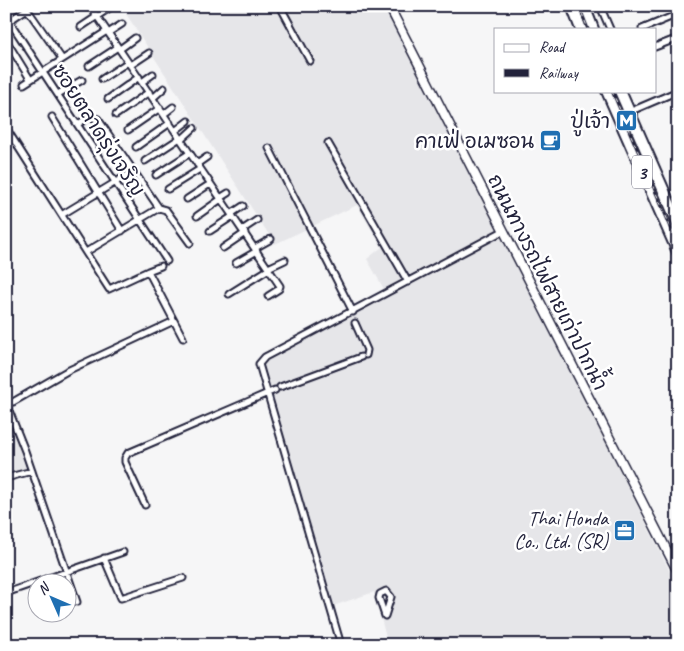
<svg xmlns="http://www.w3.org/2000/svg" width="684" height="651" font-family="Caveat,'Playpen Sans Thai',sans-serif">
  <rect width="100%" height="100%" fill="#f6f6f7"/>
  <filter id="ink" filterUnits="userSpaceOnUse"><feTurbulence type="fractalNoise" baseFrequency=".02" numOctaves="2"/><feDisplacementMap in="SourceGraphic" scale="10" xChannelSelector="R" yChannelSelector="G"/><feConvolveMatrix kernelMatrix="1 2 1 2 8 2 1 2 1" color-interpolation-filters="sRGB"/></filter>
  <g filter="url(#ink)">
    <path fill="#e6e6e9" d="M121,6H384L504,236L678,588V645H388L374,592L333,606L261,361L388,296L367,259L382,247L357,205L275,244Z
      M6,411L29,470L6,478Z"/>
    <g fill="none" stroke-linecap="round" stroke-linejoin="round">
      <defs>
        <path id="street" d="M25,6L62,59
          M90,6L280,286L279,289L268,296
          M280,6L310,61
          M600,6L610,29
          M6,16L167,261
          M9,21L27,9
          M81,27L111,7
          M642,29L678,14
          M108,33L122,24
          M6,40L30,79
          M655,47L678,38
          M120,49L135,38
          M131,65L149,53
          M89,66L118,47
          M102,79L128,62
          M142,82L153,74
          M24,84L107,31
          M58,94L82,80
          M153,98L164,88
          M108,99L139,77
          M629,112L678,91
          M164,114L173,107
          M116,115L149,92
          M52,117L122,231
          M78,124L89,117L98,119L159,208L166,210L190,243
          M6,128L109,289L148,271L183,338
          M128,130L160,108
          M175,131L188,121
          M181,140L194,128
          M328,143L408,282
          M136,147L170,123
          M269,148L353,312
          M145,161L180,138
          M197,164L207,157
          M156,175L190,153
          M168,189L200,169
          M220,198L228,193
          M187,199L210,184
          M63,214L134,171
          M231,214L243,206
          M197,216L221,199
          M242,230L257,220
          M210,231L233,216
          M223,248L245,233
          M255,248L271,239
          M86,252L159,208
          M236,263L257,251
          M268,268L285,260
          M148,271L161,266
          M229,294L269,269
          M355,323L367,350L366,355
          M280,387L361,357
          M13,402L67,371L174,321
          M6,403L25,451L77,602
          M6,478L32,471
          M145,505L125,462V458L128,453L275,390
          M104,558L121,598L183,578
          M386,591L391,597L385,616L379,598L380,594Z
          M6,593L123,552
          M341,645L259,364L265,357L503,231"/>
        <path id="secondary" d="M389,6L678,572"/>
        <path id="highway" d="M572,6L581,29
          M584,6L593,29
          M607,91L678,252
          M620,91L678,223"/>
      </defs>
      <use href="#street" stroke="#22223b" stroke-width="9"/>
      <use href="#secondary" stroke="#22223b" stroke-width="11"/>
      <use href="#highway" stroke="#22223b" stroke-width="14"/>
      <use href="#street" stroke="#fff" stroke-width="5"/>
      <use href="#secondary" stroke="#fff" stroke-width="8"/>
      <use href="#highway" stroke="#fff" stroke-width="10"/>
      <defs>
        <path id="rail" d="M579,6L588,29
          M612,91L678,244"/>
      </defs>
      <use href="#rail" stroke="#22223b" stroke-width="3"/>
      <use href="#rail" stroke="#fff" stroke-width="1" stroke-dasharray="4" stroke-linecap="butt"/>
    </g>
  </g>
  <defs>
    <symbol id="metro-square" viewBox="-11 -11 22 22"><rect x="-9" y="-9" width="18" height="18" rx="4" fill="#1f6fb2" stroke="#fff"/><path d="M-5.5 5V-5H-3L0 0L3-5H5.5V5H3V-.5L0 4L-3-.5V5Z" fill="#fff"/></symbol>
    <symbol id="cafe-square" viewBox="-11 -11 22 22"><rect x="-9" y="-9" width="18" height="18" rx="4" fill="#1f6fb2" stroke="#fff"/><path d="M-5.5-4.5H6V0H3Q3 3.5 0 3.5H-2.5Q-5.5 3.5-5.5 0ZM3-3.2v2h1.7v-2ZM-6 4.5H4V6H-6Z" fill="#fff"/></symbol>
    <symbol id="office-square" viewBox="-11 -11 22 22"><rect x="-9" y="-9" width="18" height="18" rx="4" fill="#1f6fb2" stroke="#fff"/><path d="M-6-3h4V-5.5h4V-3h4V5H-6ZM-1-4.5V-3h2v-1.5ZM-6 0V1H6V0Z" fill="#fff"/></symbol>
  </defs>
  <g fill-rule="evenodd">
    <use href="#metro-square" x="614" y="108" width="25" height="25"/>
    <use href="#cafe-square" x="538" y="128" width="25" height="25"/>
    <use href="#office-square" x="612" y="518" width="25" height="25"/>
  </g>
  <g text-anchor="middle" stroke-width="5" stroke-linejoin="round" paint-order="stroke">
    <rect fill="#fff" stroke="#646476" stroke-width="1" x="632" y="155.5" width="20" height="33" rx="4"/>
    <g font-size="19" font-weight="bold" fill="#22223b">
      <text x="642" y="179">3</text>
    </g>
    <g font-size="20" fill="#22223b" stroke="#fff" text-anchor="end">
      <text x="610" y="128">ปู่เจ้า</text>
      <text x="534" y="148">คาเฟ่ อเมซอน</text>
      <text x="608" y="525">Thai Honda<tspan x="608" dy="23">Co., Ltd. (SR)</tspan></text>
    </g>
    <g font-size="20" fill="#22223b" stroke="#fff">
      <text transform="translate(99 130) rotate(57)" y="7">ซอยตลาดรุ่งเจริญ</text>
      <text transform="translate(548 282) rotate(63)" y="7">ถนนทางรถไฟสายเก่าปากน้ำ</text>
    </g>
  </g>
  <rect width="684" height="651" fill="none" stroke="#fff" stroke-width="25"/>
  <rect x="12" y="12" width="659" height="626" fill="none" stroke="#22223b" stroke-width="2" filter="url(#ink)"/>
  <rect x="494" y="28" width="162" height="65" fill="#ffffff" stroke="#a7a7b1"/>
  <rect x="504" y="44" width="25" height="8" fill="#ffffff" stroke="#a7a7b1"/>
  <text x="539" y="52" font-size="15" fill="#22223b">Road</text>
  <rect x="504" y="69" width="25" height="8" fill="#22223b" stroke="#a7a7b1"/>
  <text x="539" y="78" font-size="15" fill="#22223b">Railway</text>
  <g transform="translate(52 598) rotate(315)"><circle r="24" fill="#ffffff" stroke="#a7a7b1"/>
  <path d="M0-4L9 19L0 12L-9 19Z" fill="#1f6fb2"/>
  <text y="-8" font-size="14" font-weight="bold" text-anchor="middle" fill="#22223b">N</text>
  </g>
</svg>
